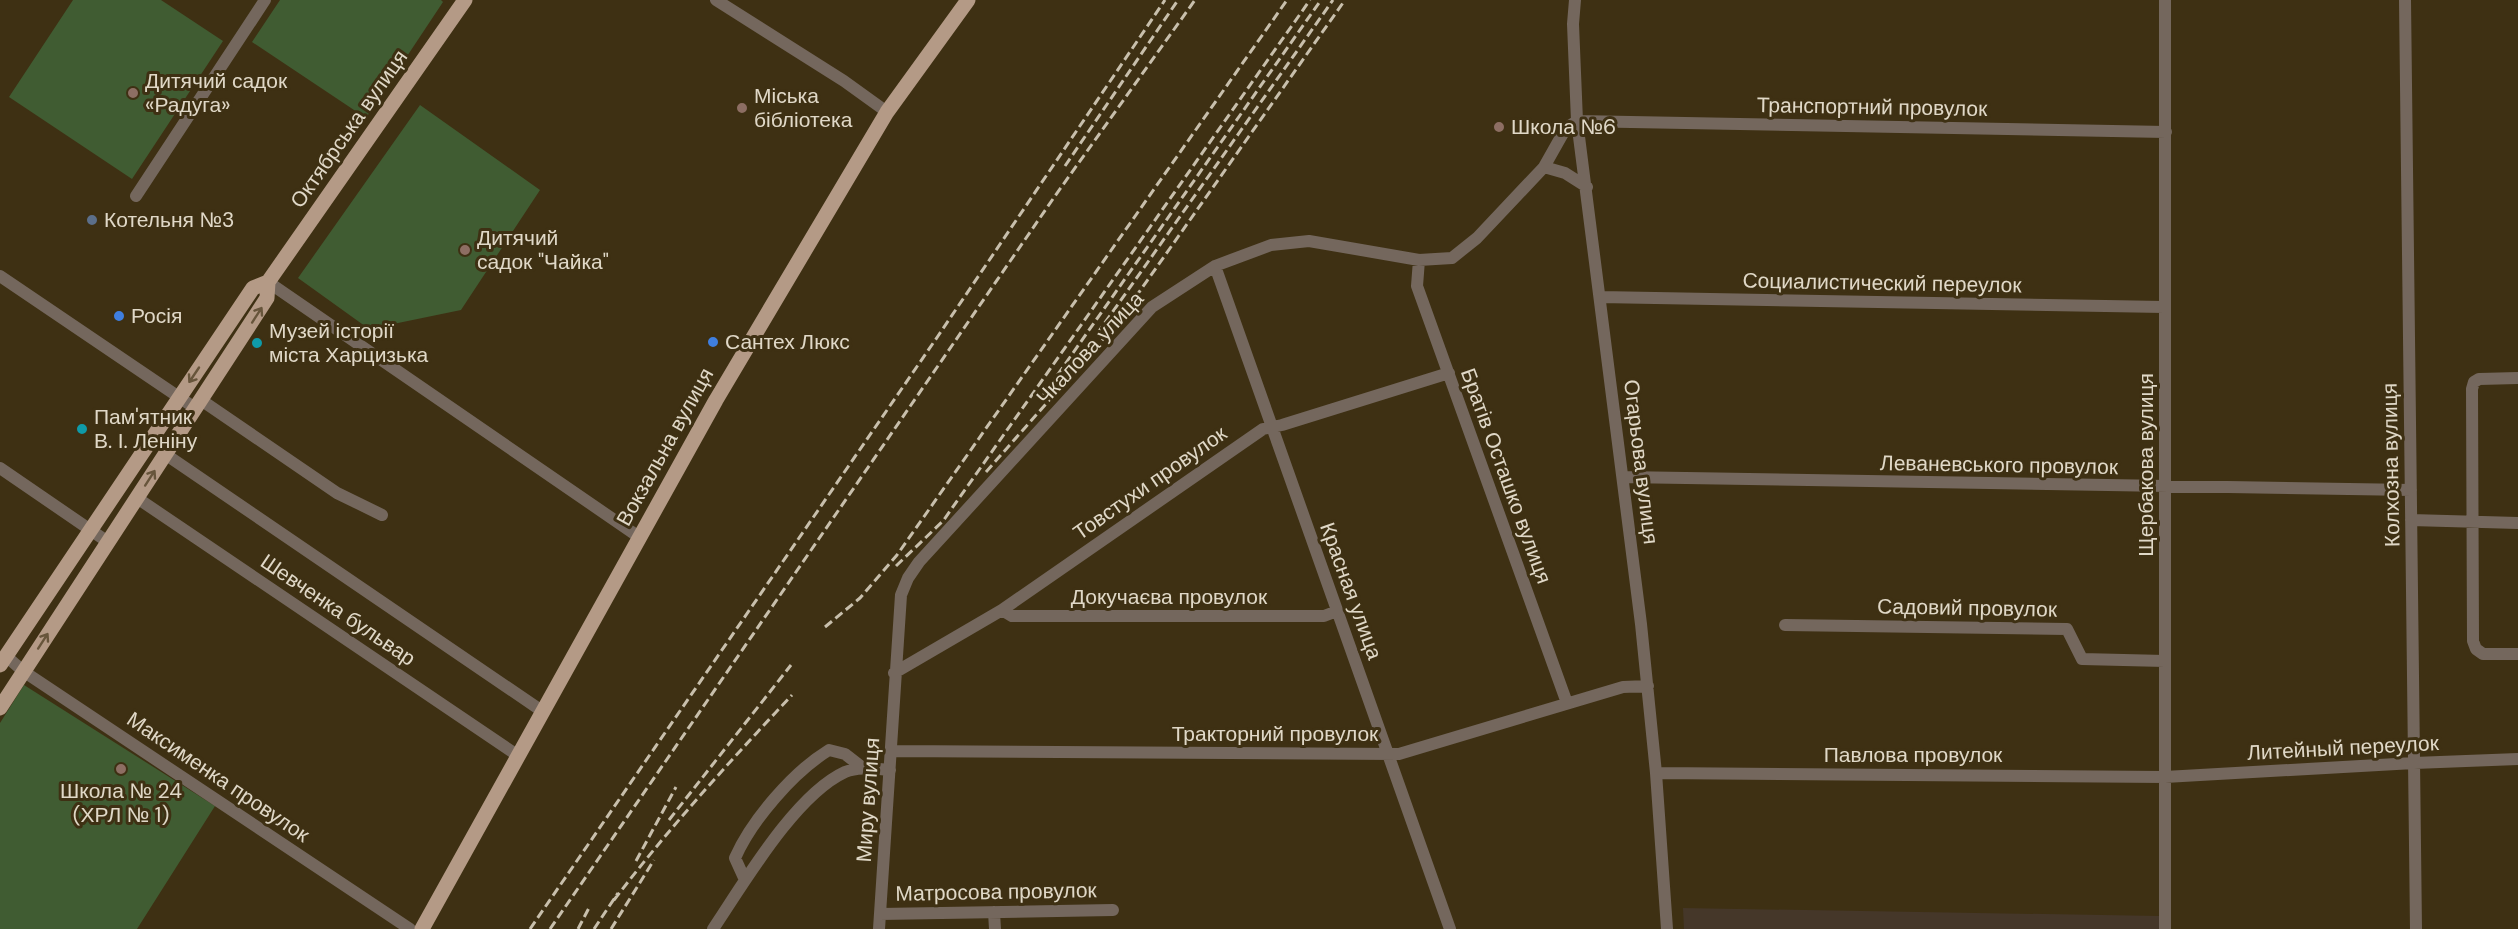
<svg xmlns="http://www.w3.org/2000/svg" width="2518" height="929" font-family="'DM Sans',sans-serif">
  <rect width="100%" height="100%" fill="#3e3013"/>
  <path fill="#453729" d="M1683,908L2160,916V929H1684Z"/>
  <path fill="#405c32" d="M73,0H161L223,41L132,179L9,97Z
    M280,0H441L443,2L366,118L252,42Z
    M420,105L540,190L461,310L369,329L298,278Z
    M24,685L215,806L137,929H0V723Z"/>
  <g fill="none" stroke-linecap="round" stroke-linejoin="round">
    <path stroke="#74675d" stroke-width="12" d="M716,0L844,81L887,112
      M1575,0L1573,24L1577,121L1641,624L1656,773L1667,929
      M2405,0L2416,929
      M1544,167L1566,128L1577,121L2166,132
      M136,196L265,0
      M1419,260L1417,286L1567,703
      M1215,266L1450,929
      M0,276L195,408
      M268,282L639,537
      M1600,297L2164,307
      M2518,378L2479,379L2474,382L2472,389L2473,641L2476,649L2483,654H2518
      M201,400L337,493L382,515
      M165,454L542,711
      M0,468L108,542
      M1623,477L2411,490
      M137,498L517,755
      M2411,520L2518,523
      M1002,610L1012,616H1324L1337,611
      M1785,625L2067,629L2082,659L2165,661
      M6,656L23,671L410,929
      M894,673L1002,610L1263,429L1282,425L1449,373
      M891,751L1399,754L1623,687L1648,686
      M1656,773L2165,777L2414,763L2518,759
      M745,880L735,858C752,820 793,772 829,750L845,754L863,768
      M994,912L995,929
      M880,914L1113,910
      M713,929C744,883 795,795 845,772C859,766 875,769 890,770
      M879,929L901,595L908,578L919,562L1152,307L1215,266L1271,245L1309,241L1419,260L1452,258L1477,238L1544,167L1565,173L1587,187
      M2165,929V0"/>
    <path stroke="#b49a86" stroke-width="15" d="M0,665L253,288L268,282
      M0,708L267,298L268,282L465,0
      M422,929L716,400L887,112L968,0"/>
    <path stroke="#c8bfac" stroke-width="3" stroke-dasharray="9 4.5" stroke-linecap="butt" d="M1065,166L1178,0
      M1097,334L1333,0
      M1042,397L1321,0
      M986,472L1118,322L1345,0
      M896,566L943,521L1310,0
      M825,627L860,598L897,555L1287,0
      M669,820L791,665
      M636,861L676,787
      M614,900C669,828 730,761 792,695
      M530,929L938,336L1165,0
      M550,929L1055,196L1195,0
      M578,929L590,906
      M594,929L618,893
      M611,929L654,860"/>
  </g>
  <defs><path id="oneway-shaft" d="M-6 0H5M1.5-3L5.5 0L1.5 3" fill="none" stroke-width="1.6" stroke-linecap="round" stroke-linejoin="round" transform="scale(1.5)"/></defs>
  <g stroke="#67553b">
    <use href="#oneway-shaft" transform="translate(257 315) rotate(-57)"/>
    <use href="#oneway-shaft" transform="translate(194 375) rotate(124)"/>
    <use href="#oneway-shaft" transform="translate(150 478) rotate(-57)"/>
    <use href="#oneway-shaft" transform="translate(43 641) rotate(-57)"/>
  </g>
  <g fill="#8d6e63" stroke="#3e3013" stroke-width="2">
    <circle cx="133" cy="93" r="6"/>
    <circle cx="742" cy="108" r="6"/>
    <circle cx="1499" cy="127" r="6"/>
    <circle cx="465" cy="250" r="6"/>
    <circle cx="121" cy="769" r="6"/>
  </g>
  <circle fill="#5c6f8a" stroke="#3e3013" stroke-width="2" cx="92" cy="220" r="6"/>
  <g fill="#3f7fe0" stroke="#3e3013" stroke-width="2">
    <circle cx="119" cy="316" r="6"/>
    <circle cx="713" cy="342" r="6"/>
  </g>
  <g fill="#0f9aa8" stroke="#3e3013" stroke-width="2">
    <circle cx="257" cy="343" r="6"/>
    <circle cx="82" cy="429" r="6"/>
  </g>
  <g text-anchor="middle" stroke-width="6" stroke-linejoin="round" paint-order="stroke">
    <g font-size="21" fill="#e0d8c7" stroke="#3e3013" text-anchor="start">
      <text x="145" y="88">Дитячий садок<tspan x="145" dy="24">«Радуга»</tspan></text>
      <text x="754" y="103">Міська<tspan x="754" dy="24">бібліотека</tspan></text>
      <text x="1511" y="134">Школа №6</text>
      <text x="104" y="227">Котельня №3</text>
      <text x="477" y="245">Дитячий<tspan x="477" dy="24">садок "Чайка"</tspan></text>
      <text x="131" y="323">Росія</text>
      <text x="269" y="338">Музей історії<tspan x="269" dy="24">міста Харцизька</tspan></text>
      <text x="725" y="349">Сантех Люкс</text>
      <text x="94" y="424">Пам'ятник<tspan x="94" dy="24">В. І. Леніну</tspan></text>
      <text x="121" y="798" text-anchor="middle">Школа № 24<tspan x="121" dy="24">(ХРЛ № 1)</tspan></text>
    </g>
    <g font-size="21" fill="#e0d8c7" stroke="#3e3013">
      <text transform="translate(1872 107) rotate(1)" y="7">Транспортний провулок</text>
      <text transform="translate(349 129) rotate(-55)" y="7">Октябрська вулиця</text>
      <text transform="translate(1882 283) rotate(1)" y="7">Социалистический переулок</text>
      <text transform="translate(1090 348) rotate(-47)" y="7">Чкалова улица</text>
      <text transform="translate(665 447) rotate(-61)" y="7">Вокзальна вулиця</text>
      <text transform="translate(1641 462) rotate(83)" y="7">Огарьова вулиця</text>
      <text transform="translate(1999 465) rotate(1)" y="7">Леваневського провулок</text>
      <text transform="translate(2146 465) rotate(-90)" y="7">Щербакова вулиця</text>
      <text transform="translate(2391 465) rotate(-91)" y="7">Колхозна вулиця</text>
      <text transform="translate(1506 476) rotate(70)" y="7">Братів Осташко вулиця</text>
      <text transform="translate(1150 483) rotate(-35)" y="7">Товстухи провулок</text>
      <text transform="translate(1351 591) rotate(70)" y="7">Красная улица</text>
      <text x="1169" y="604">Докучаєва провулок</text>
      <text transform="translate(1967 608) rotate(1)" y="7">Садовий провулок</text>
      <text transform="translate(338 610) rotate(34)" y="7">Шевченка бульвар</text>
      <text x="1275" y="741">Тракторний провулок</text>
      <text transform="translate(2343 748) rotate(-3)" y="7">Литейный переулок</text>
      <text x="1913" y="762">Павлова провулок</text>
      <text transform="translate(218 777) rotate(34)" y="7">Максименка провулок</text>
      <text transform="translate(868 800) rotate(-86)" y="7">Миру вулиця</text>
      <text transform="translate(996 892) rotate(-1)" y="7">Матросова провулок</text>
    </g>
  </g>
</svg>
